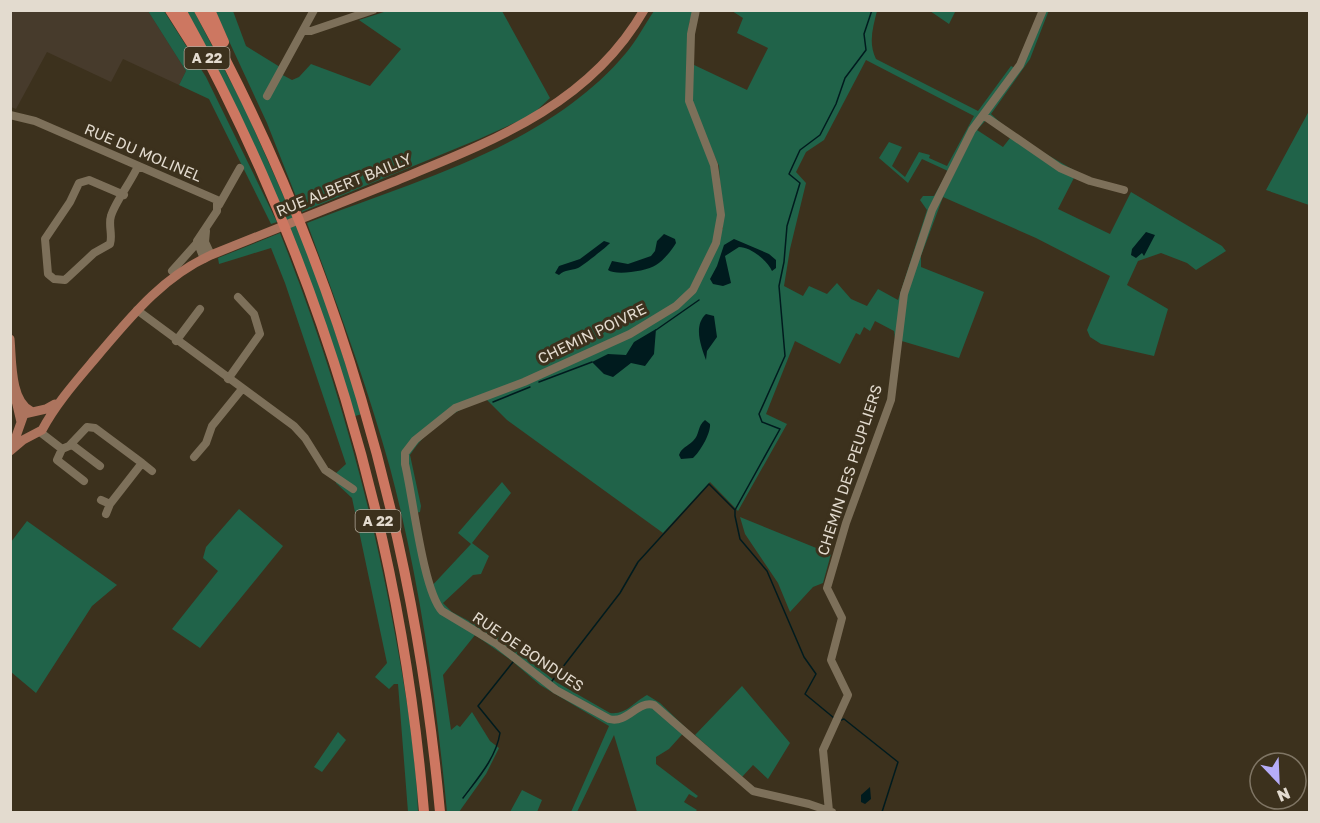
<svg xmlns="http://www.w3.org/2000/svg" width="1320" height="823" font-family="'Golos Text',sans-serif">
  <rect width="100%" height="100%" fill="#3c311d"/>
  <path fill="#473b2c" d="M10,11H148L186,71L179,85L123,59L111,82L47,52L16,109L11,107Z"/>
  <path fill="#206349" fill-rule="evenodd" d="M694,10L689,23L686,101L713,169L720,228L723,229L719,166L692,106V64L747,90L768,48L737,33L743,18L732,11H877C873,27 868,43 876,59L978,111L1011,66L1015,68L1039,11L1049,10L1030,59L991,114L1015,136L1077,172L1058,209L1110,234L1131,192L1222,246L1226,251L1196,270L1187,263L1161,253L1138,261L1127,285L1168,309L1154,356L1101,344L1090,337L1087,330L1110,276L1036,238L943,197L921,256V267L984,292L959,358L895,339L894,331L875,321L870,331L864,327L860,335L856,333L840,364L795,341L766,414L787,424L738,511L710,482L663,533L507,420L485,398C455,411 428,427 410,455L421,506L420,512L412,514L428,590L471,544L458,533L502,482L511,493L472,543L489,556L481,574L473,575L443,603L452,612L506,641L556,682L610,713C626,715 634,702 647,695L660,703L687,729L669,749L656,757V764L698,796L696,798L689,794L684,802L697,810L695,812H637L614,735L577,812H571L609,726L540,685L512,661L475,635L443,675L451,730L457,725L460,727L472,712L490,741L499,748L486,774L459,812H447C436,697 420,581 390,468C367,385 337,304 307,223C417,180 548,146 626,53C637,40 645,24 654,11ZM866,60L974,116L947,166L929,158L930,155L919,152L905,177L892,166L902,147L889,142L879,158L908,183L922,159L948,171L934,196H923L920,200L927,210L898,300L878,289L867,306L851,299L837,283L827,294L809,286L803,296L784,286L790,249L806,183L796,172L806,152L824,140ZM986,120L1010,138L1003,147L977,130Z
    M148,11H164L206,77L277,222L271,224L209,99L179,85L186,71Z
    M187,11H194L246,111L310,256L362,414L355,416L229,92Z
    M215,11H233L246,46L280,67L277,72L292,80L299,77L311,64L370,86L401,49L359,20L387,11H502L550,98L532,115L479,139L302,212L267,123Z
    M930,11H953L955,12L949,24Z
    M1309,111V205L1266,190Z
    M280,233C330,358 367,486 392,618C404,682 416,747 418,812H408L398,684H394L389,689L375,677L387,663L352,498L336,483L335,474L346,464L285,283L271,248L219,264L218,258Z
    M239,509L283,546L200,648L172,629L218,571L203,558L206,547Z
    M740,517L831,554L823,583L813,587L790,612L778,583L745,534Z
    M27,521L117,585L92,606L36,693L11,672V542Z
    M742,686L790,743L768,779L753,765L742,777L695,735Z
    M338,732L346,740L322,772L314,767Z
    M522,790L542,800L537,812H510Z"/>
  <path fill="#001b1e" d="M1146,232L1155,235L1144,256L1142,253L1136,258L1131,255L1132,249Z
    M664,234L675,239L676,243C672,250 663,261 656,265C647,271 616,276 608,270L612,261L628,264L651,256L655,251L657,241Z
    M734,239L769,254L776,260V268L772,271C768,261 751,247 739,247L725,256L731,283L723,286L713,284L710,279L717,266L724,245Z
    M604,241L610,243C608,246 581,267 578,268C570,271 566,269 559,275L555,273L559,266L580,259Z
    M706,314L714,316L717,337L707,351L706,360C701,346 693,326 706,314Z
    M656,329L654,354L645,366L631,363L613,377L604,374L592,362L608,354L626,355L634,342Z
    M705,420L710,424C711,433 700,452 693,458L681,459L679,455C682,447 687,447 693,441C700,435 697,426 705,420Z
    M870,787L871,799L865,804L861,802V795Z"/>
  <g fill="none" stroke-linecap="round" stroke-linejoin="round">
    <path stroke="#001b1e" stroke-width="1.5" d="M656,330L699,300
      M539,382L592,362
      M493,402L530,387
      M552,681L620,593L638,562L709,484L735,510
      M834,718L805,694L816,674L804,657L767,571L740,539L735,516V510L780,429L762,422L759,414L785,356L779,286L784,262L787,226L800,183L789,174L800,150L820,135L836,104L845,78L866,50L864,34L872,10
      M841,720L844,719L898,762L882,812
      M463,798C478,778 496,758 500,733L478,706L513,662"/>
    <path stroke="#7d705a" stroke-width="8" d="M696,10L691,34L689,101L714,165L721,215L716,243L693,290L676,306L630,334L524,382L455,408L415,440L405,453V464C413,497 423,590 442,611L497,644L556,690L609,719C628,724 637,700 654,705L753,791L809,804L832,812
      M303,31H311L373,10
      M267,96L314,10
      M10,115L35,121L217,200V211L197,241L204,259
      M983,115L1060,168L1090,181L1124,190
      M124,195L89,180L79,183L70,202L45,239L48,274L54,279L65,280L94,253L110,244C113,235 108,225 111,216C115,202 131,182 138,166
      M219,205L240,168
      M206,231L205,242L211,255
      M172,271L197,243
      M137,310L294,426L305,438L325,470L353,489
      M176,341L200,309
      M228,379L260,334L254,314L238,297
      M40,432L62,449
      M71,444L100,466
      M194,457L206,443L212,426L242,389
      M84,481L57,460L62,449L69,446L87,427L95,428L142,463
      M101,500L110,504
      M106,514L110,504L142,463L152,471
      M829,811L823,750L848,695L831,660L842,618L827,588L846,523L891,400L904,294L932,210L972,130L1020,65L1043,10"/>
    <path stroke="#ad745e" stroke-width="9" d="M10,339C12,360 10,401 31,411
      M14,392L21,422
      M13,445L24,414L46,409L55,404
      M10,451L23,440L42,430C57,402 78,379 99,354C133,314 163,277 211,255C272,230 333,206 393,182C490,142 589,106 644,10"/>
    <path stroke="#cd7761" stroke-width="10" d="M170,10L196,51
      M181,10C318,257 401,532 424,812
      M199,10C336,258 414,531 440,812
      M210,10L224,42"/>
  </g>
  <g text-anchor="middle" stroke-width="6" stroke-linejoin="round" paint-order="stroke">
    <g fill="#3c311d" stroke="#b1a89a" stroke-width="1.5">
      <rect x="184.5" y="47" width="45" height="22" rx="4.5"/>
      <rect x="355.5" y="510" width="45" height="22" rx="4.5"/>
    </g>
    <g font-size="14" font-weight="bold" fill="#e3dbcf">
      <text x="207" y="63">A 22</text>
      <text x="378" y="526">A 22</text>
    </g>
    <g font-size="15" fill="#e3dbcf" stroke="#3c311d">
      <text transform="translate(143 153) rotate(23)" y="5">RUE DU MOLINEL</text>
      <text transform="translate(344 185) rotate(-22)" y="5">RUE ALBERT BAILLY</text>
      <text transform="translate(592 334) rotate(-26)" y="5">CHEMIN POIVRE</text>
      <text transform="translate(850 470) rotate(-72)" y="5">CHEMIN DES PEUPLIERS</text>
      <text transform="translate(528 652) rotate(34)" y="5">RUE DE BONDUES</text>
    </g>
  </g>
  <rect width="1320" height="823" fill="none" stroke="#e3dbcf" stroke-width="24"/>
  <g transform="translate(1278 781) rotate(157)"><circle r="28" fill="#3c311d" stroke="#7f7564" stroke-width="1.5"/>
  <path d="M0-4.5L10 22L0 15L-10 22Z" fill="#b5acf8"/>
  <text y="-9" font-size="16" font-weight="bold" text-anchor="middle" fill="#e3dbcf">N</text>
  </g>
</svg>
